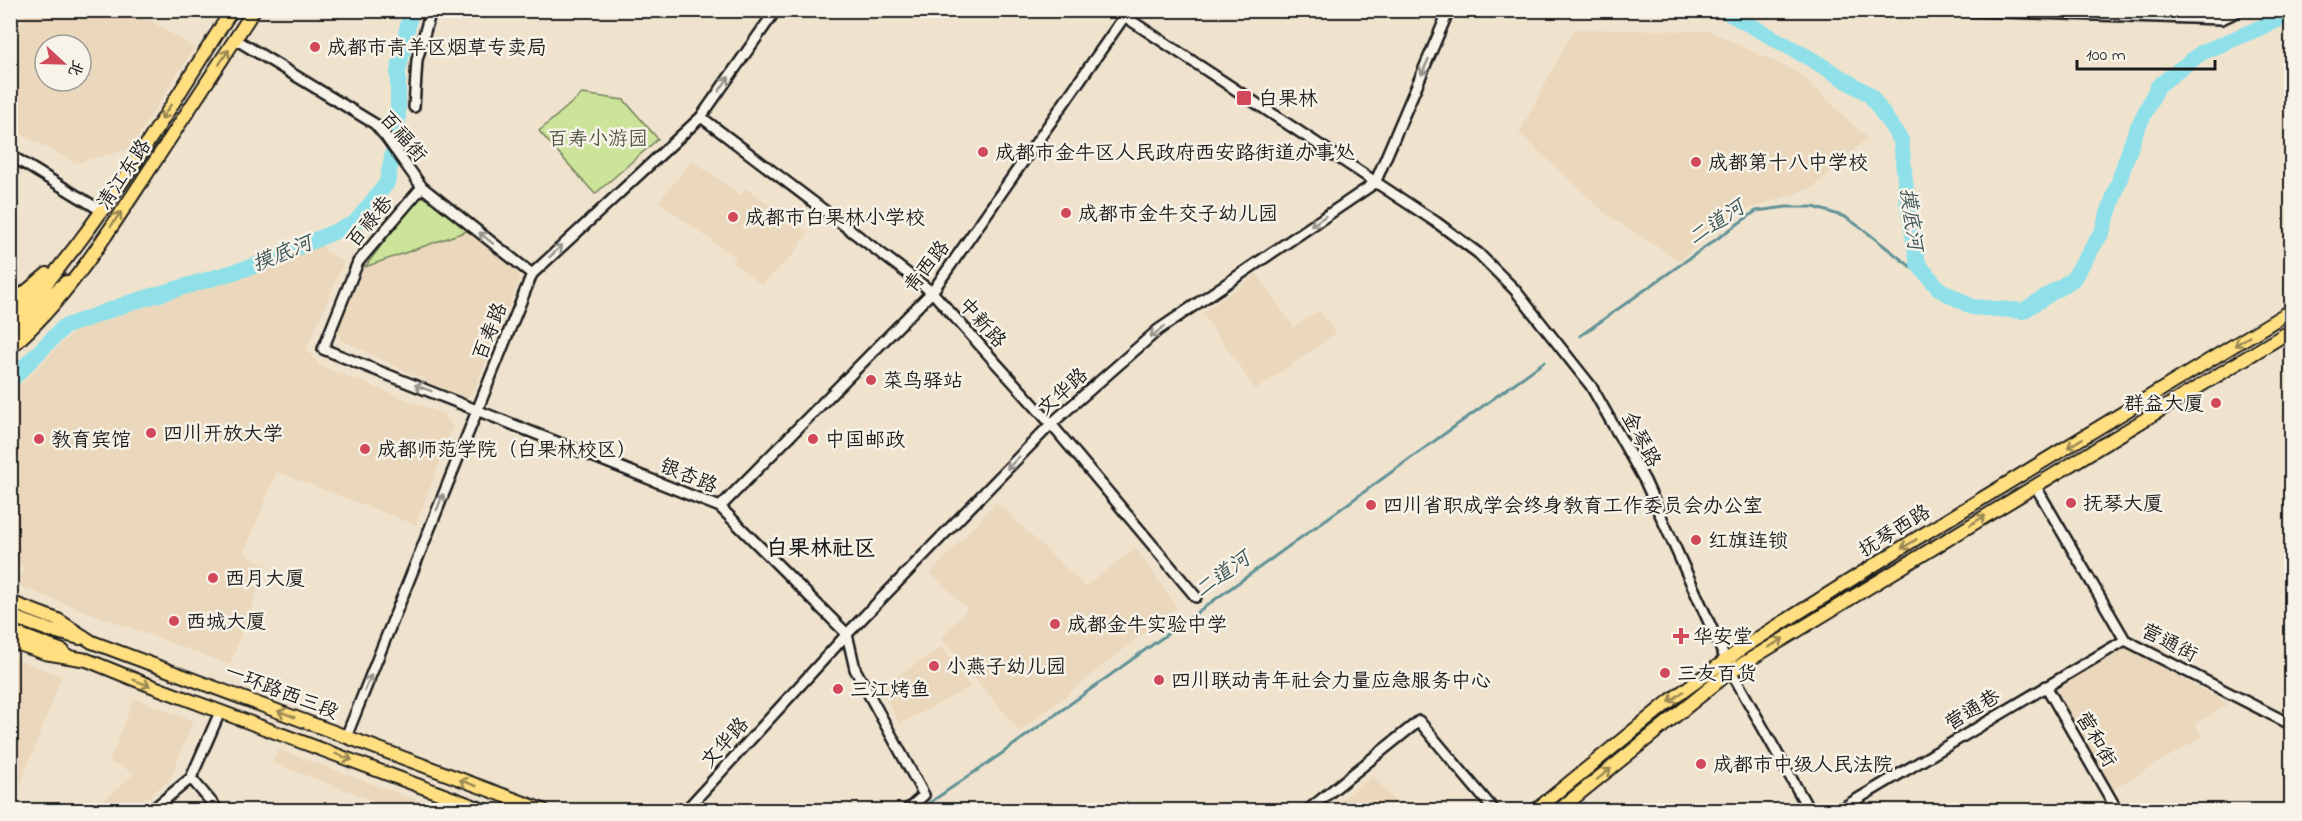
<svg xmlns="http://www.w3.org/2000/svg" width="2302" height="821" font-family="'Indie Flower','LXGW WenKai TC',sans-serif">
  <rect width="100%" height="100%" fill="#f0e3ce"/>
  <filter id="ink" filterUnits="userSpaceOnUse"><feTurbulence type="fractalNoise" baseFrequency=".0167" numOctaves="2"/><feDisplacementMap in="SourceGraphic" scale="12" xChannelSelector="R" yChannelSelector="G"/><feConvolveMatrix kernelMatrix="1 2 1 2 8 2 1 2 1" color-interpolation-filters="sRGB"/></filter>
  <g filter="url(#ink)">
    <path fill="#ebd8bc" fill-rule="evenodd" d="M29,10L136,11L194,48L130,149L76,163L11,129V39ZM45,45H81V81H45Z
      M1574,29L1710,31L1801,74L1867,138L1814,187L1734,214L1679,261L1606,214L1519,133Z
      M692,160L740,195L746,188L809,232L792,256L762,285L733,262L736,258L658,202Z
      M470,230L519,270V282L473,393L464,399L341,340L337,331L365,267Z
      M321,243L327,252L344,262L307,348L319,365L443,414L453,426L416,525L277,472L244,553L267,565L230,665L18,586L24,567L11,562V394L75,330L251,271Z
      M1257,274L1294,327L1319,310L1336,333L1256,390L1202,313Z
      M996,502L1085,586L1136,548L1177,607L1020,732L941,638L967,609L931,573Z
      M942,646L970,687L900,724L879,688Z
      M2122,647L2135,652L2228,704L2195,724L2202,737L2109,792L2057,691L2062,682Z
      M11,657L62,676L11,810H10Z
      M134,698L193,721L170,780L132,810H91L135,773L109,762Z
      M278,749L438,808V810H399L272,763Z
      M1373,776L1402,810H1326L1331,807Z"/>
    <path fill="#cce49a" stroke="#74805b" stroke-width="1.5" d="M582,94L624,100L658,139L595,194L539,131Z
      M425,197L470,230L365,267L417,198Z"/>
    <g fill="none" stroke-linecap="round" stroke-linejoin="round">
      <path stroke="#619297" stroke-width="3" d="M1580,336L1756,211L1787,207H1814L1845,217L1860,227L1939,289
        M919,810L1001,754L1544,362"/>
      <path stroke="#8fe0e9" stroke-width="16" d="M1723,10L1811,59L1870,95L1901,140L1907,200L1918,264L1939,289L1972,307L2023,311L2073,279L2102,232L2135,133L2158,86L2201,53L2292,14
        M10,381L64,327L129,303L254,266L355,223L387,183L398,125V73L411,10"/>
      <defs>
        <path id="minor" d="M1115,10L1436,222L1478,253L1515,290L1591,386L1645,481L1731,671L1809,810
          M1942,10L2222,19L2241,10
          M235,39L375,124L386,137L422,187L532,274
          M414,107L417,60L431,10
          M701,117L932,292L1051,424L1196,597
          M10,155L102,211
          M422,187L358,262L323,349L720,507L847,634L855,669L924,795L907,810
          M2036,487L2125,640L2292,725
          M720,507L932,292L1124,17
          M2046,686L2117,810
          M346,737L532,274L701,117L776,10
          M191,778L218,810
          M152,810L191,778L220,712
          M686,810L847,634L1051,424L1158,330L1375,183L1449,10
          M1308,810L1419,721L1494,810
          M1839,810L2125,640"/>
        <path id="major" d="M10,305L47,274
          M10,321C37,299 55,272 76,246C133,171 181,89 232,10
          M10,333L66,282
          M10,348C65,301 106,236 146,175C182,120 218,66 254,10
          M10,602L58,620L92,642L543,810
          M10,616L49,630L80,638
          M10,631L63,651
          M10,641L45,653L87,660L141,682L484,810
          M1536,810L1671,700L1744,647L1914,540L2292,310
          M1559,810L1731,671L2292,330"/>
      </defs>
      <use href="#minor" stroke="#1c1c1c" stroke-width="14"/>
      <use href="#major" stroke="#1c1c1c" stroke-width="16"/>
      <use href="#minor" stroke="#f7f3e8" stroke-width="9"/>
      <use href="#major" stroke="#ffdf80" stroke-width="12"/>
    </g>
    <defs><path id="oneway-shaft" d="M-6 0H5M1.5-3L5.5 0L1.5 3" fill="none" stroke-width="1.6" stroke-linecap="round" stroke-linejoin="round" transform="scale(1.5)"/></defs>
    <g stroke="#998753">
      <use href="#oneway-shaft" transform="translate(224 57) rotate(-57)"/>
      <use href="#oneway-shaft" transform="translate(166 112) rotate(123)"/>
      <use href="#oneway-shaft" transform="translate(116 219) rotate(-55)"/>
      <use href="#oneway-shaft" transform="translate(2242 341) rotate(148)"/>
      <use href="#oneway-shaft" transform="translate(2075 443) rotate(148)"/>
      <use href="#oneway-shaft" transform="translate(1978 520) rotate(-32)"/>
      <use href="#oneway-shaft" transform="translate(1909 544) rotate(148)"/>
      <use href="#oneway-shaft" transform="translate(1776 643) rotate(-31)"/>
      <use href="#oneway-shaft" transform="translate(142 683) rotate(21)"/>
      <use href="#oneway-shaft" transform="translate(1676 697) rotate(143)"/>
      <use href="#oneway-shaft" transform="translate(286 714) rotate(-159)"/>
      <use href="#oneway-shaft" transform="translate(344 757) rotate(21)"/>
      <use href="#oneway-shaft" transform="translate(1604 774) rotate(-39)"/>
      <use href="#oneway-shaft" transform="translate(468 783) rotate(-159)"/>
    </g>
    <g stroke="#94928c">
      <use href="#oneway-shaft" transform="translate(1425 67) rotate(114)"/>
      <use href="#oneway-shaft" transform="translate(724 84) rotate(-55)"/>
      <use href="#oneway-shaft" transform="translate(1318 221) rotate(146)"/>
      <use href="#oneway-shaft" transform="translate(486 238) rotate(-141)"/>
      <use href="#oneway-shaft" transform="translate(556 251) rotate(-43)"/>
      <use href="#oneway-shaft" transform="translate(1157 332) rotate(142)"/>
      <use href="#oneway-shaft" transform="translate(423 388) rotate(-159)"/>
      <use href="#oneway-shaft" transform="translate(1013 463) rotate(134)"/>
      <use href="#oneway-shaft" transform="translate(440 502) rotate(-68)"/>
      <use href="#oneway-shaft" transform="translate(368 683) rotate(-68)"/>
    </g>
  </g>
  <g fill="#d1495b" stroke="#f7f3e8" stroke-width="2">
    <circle cx="315" cy="47" r="6"/>
    <rect x="1236" y="90" width="16" height="16" rx="3"/>
    <circle cx="983" cy="152" r="6"/>
    <circle cx="1696" cy="162" r="6"/>
    <circle cx="1066" cy="213" r="6"/>
    <circle cx="733" cy="217" r="6"/>
    <circle cx="871" cy="380" r="6"/>
    <circle cx="2216" cy="403" r="6"/>
    <circle cx="151" cy="433" r="6"/>
    <circle cx="39" cy="439" r="6"/>
    <circle cx="813" cy="439" r="6"/>
    <circle cx="365" cy="449" r="6"/>
    <circle cx="2071" cy="503" r="6"/>
    <circle cx="1371" cy="505" r="6"/>
    <circle cx="1696" cy="540" r="6"/>
    <circle cx="213" cy="578" r="6"/>
    <circle cx="174" cy="621" r="6"/>
    <circle cx="1055" cy="624" r="6"/>
    <path d="M1678 627h6v6h6v6h-6v6h-6v-6h-6v-6h6z"/>
    <circle cx="934" cy="666" r="6"/>
    <circle cx="1665" cy="673" r="6"/>
    <circle cx="1159" cy="680" r="6"/>
    <circle cx="838" cy="689" r="6"/>
    <circle cx="1701" cy="764" r="6"/>
  </g>
  <g text-anchor="middle" stroke-width="5" stroke-linejoin="round" paint-order="stroke">
    <g font-size="20" fill="#1c1c1c" stroke="#f7f3e8" text-anchor="start">
      <text x="327" y="54">成都市青羊区烟草专卖局</text>
      <text x="1258" y="105">白果林</text>
      <text x="995" y="159">成都市金牛区人民政府西安路街道办事处</text>
      <text x="1708" y="169">成都第十八中学校</text>
      <text x="1078" y="220">成都市金牛交子幼儿园</text>
      <text x="745" y="224">成都市白果林小学校</text>
      <text x="883" y="387">菜鸟驿站</text>
      <text x="2204" y="410" text-anchor="end">群益大厦</text>
      <text x="163" y="440">四川开放大学</text>
      <text x="51" y="446">教育宾馆</text>
      <text x="825" y="446">中国邮政</text>
      <text x="377" y="456">成都师范学院（白果林校区）</text>
      <text x="2083" y="510">抚琴大厦</text>
      <text x="1383" y="512">四川省职成学会终身教育工作委员会办公室</text>
      <text x="1708" y="547">红旗连锁</text>
      <text x="225" y="585">西月大厦</text>
      <text x="186" y="628">西城大厦</text>
      <text x="1067" y="631">成都金牛实验中学</text>
      <text x="1693" y="643">华安堂</text>
      <text x="946" y="673">小燕子幼儿园</text>
      <text x="1677" y="680">三友百货</text>
      <text x="1171" y="687">四川联动青年社会力量应急服务中心</text>
      <text x="850" y="696">三江烤鱼</text>
      <text x="1713" y="771">成都市中级人民法院</text>
    </g>
    <g font-size="20" fill="#1c1c1c" stroke="#f7f3e8">
      <text transform="translate(404 136) rotate(49)" y="7">百福街</text>
      <text transform="translate(123 174) rotate(-56)" y="7">清江东路</text>
      <text transform="translate(369 221) rotate(-50)" y="7">百禄巷</text>
      <text transform="translate(926 266) rotate(-52)" y="7">青西路</text>
      <text transform="translate(983 322) rotate(48)" y="7">中新路</text>
      <text transform="translate(489 331) rotate(-68)" y="7">百寿路</text>
      <text transform="translate(1062 391) rotate(-42)" y="7">文华路</text>
      <text transform="translate(1642 439) rotate(62)" y="7">金琴路</text>
      <text transform="translate(689 475) rotate(22)" y="7">银杏路</text>
      <text transform="translate(1894 530) rotate(-32)" y="7">抚琴西路</text>
      <text transform="translate(2170 642) rotate(27)" y="7">营通街</text>
      <text transform="translate(282 691) rotate(21)" y="7">一环路西三段</text>
      <text transform="translate(1972 709) rotate(-31)" y="7">营通巷</text>
      <text transform="translate(2097 739) rotate(60)" y="7">营和街</text>
      <text transform="translate(724 742) rotate(-48)" y="7">文华路</text>
    </g>
    <g font-size="20" fill="#515842" stroke="#f7f3e8">
      <text x="598" y="145">百寿小游园</text>
    </g>
    <g font-size="21" font-style="italic" fill="#3e575a" stroke="#f7f3e8">
      <text transform="translate(1912 219) rotate(82)" y="7">摸底河</text>
      <text transform="translate(1716 222) rotate(-34)" y="7">二道河</text>
      <text transform="translate(282 253) rotate(-22)" y="7">摸底河</text>
      <text transform="translate(1222 574) rotate(-36)" y="7">二道河</text>
    </g>
    <g font-size="22" font-weight="bold" fill="#1c1c1c" stroke="#f7f3e8">
      <text x="821" y="555">白果林社区</text>
    </g>
  </g>
  <rect width="2302" height="821" fill="none" stroke="#f7f3e8" stroke-width="36"/>
  <rect x="18" y="18" width="2266" height="785" fill="none" stroke="#1c1c1c" stroke-width="2" filter="url(#ink)"/>
  <g transform="translate(63 63) rotate(112)"><circle r="28" fill="#f7f3e8" stroke="#9f9d96" stroke-width="1.5"/>
  <path d="M0-4.5L10 22L0 15L-10 22Z" fill="#d1495b"/>
  <text y="-9" font-size="16" font-weight="bold" text-anchor="middle" fill="#1c1c1c">北</text>
  </g>
  <path d="M2077 60v9h138v-9" fill="none" stroke="#1c1c1c" stroke-width="3"/>
  <text x="2086" y="60" font-size="18" fill="#1c1c1c" stroke="#f7f3e8" stroke-width="4.5" paint-order="stroke">100 m</text>
</svg>
